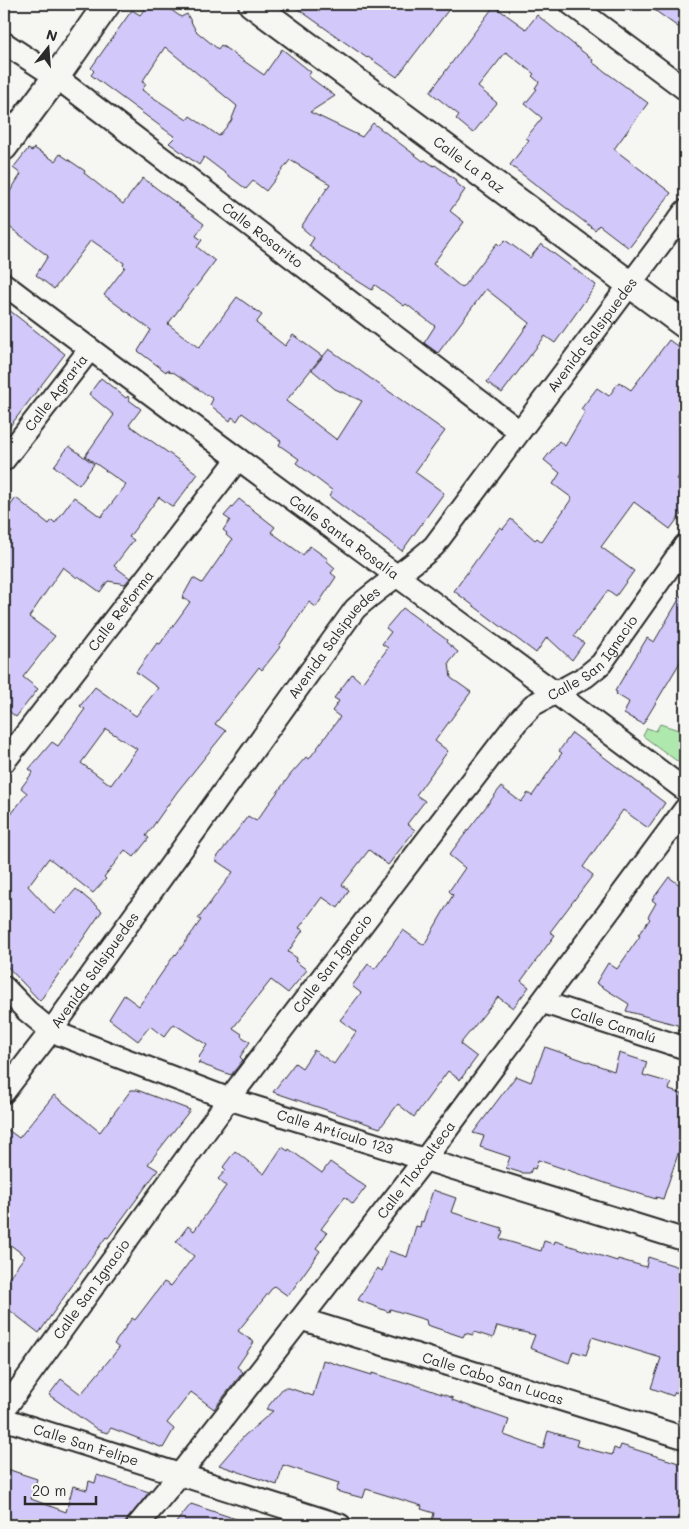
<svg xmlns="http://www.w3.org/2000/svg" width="689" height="1529" font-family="Mali,sans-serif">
  <rect width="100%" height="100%" fill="#f6f6f2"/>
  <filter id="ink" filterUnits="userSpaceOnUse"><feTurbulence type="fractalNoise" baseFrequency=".02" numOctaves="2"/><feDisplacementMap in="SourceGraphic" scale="10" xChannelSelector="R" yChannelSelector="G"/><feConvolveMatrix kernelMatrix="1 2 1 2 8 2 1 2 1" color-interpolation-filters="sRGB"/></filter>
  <g filter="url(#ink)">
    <path fill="#aee8ad" stroke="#6c8a6c" d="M660,724L685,732V767L643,736L647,728L656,731Z"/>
    <path fill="#d2c8fa" stroke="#2b2b2b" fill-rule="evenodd" d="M149,4H163L181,17L187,14L196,31L218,49L221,45L264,75L282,49L311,72L308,76L335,96L310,112L362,137L373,123L423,161L425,160L434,166L435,165L456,180L455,182L465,190L450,211L464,222L433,264L462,288L497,243L500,246L505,240L530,258L541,244L596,285L555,343L545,336L502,393L487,382L529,323L486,289L438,353L424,343L435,326L406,304L404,306L375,285L372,290L342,271L309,246L314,238L301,227L330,184L290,160L266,191L253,181L246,189L204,157L199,165L169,143L175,137L91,75L94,71L91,68L132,10L140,15ZM165,47L237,106L231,121L219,136L190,116L187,120L142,90L146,84L142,82Z
      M291,4H357L366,10L370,4H453L397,77L368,57L367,58Z
      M646,4H685V32Z
      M494,6L526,29L537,15L593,60L592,62L648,103L614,149L671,193L629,248L599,225L595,230L510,165L529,140L526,138L542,118L525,104L537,89L535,88L539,82L532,76L534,74L506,52L478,87L497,103L473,133L456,119L459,115L430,92Z
      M34,148L55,161L60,154L85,171L84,173L123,204L143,178L204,224L196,236L202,240L197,247L215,261L168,324L199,348L237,297L262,315L256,323L285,346L293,335L322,356L286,401L337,440L362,401L335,389L312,370L329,349L445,431L415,472L444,493L402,551L329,496L333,491L296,463L299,459L279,445L281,441L242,413L237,421L232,417L230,421L210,405L213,399L173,372L172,373L167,370L166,372L138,351L151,330L104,295L125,267L123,265L124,263L91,240L54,289L36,275L48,256L4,223V201L21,174L13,168L28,149L32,151Z
      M4,306L65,354L4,434Z
      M669,340L685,352V467L677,479L685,485V509L670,529L634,502L601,547L634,571L616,596L608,590L574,636L584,643L572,660L547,637L536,653L454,591L500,527L503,529L511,519L535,540L537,538L542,542L572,498L553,484L560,473L544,460L559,441L565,446L585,412L581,409L597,388L609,396L619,382L631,390Z
      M101,378L126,398L128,396L129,400L141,409L129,425L198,474L173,507L159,497L129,537L134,540L114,566L130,578L125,584L108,581L100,592L78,576L77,578L63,567L29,617L55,636L23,677L38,689L16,717L4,707V544L12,532L4,526V514L16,498L49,524L52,520L55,523L74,497L101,517L126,485L85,456L114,415L89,394Z
      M69,446L94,464L79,485L54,466Z
      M239,499L275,527L271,532L303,555L310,546L328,559L327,561L335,568L331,573L336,577L316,607L309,602L279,646L280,647L262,670L259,667L215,724L226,731L177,792L146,836L149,838L134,857L125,850L104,877L106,879L93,893L49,858L28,886L54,914L76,889L102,911L40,1001L4,963V824L27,793L21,788L33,772L29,769L52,742L58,746L85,709L80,706L95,687L136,716L158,688L136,672L157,643L160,644L190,602L182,598L193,578L202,583L232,540L226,535L227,533L223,530L230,520L224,516ZM106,729L137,749L111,785L81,763Z
      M685,589V654L643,724L624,714L629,702L616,694L617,692L615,691L647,638L654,642Z
      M403,608L447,640L446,642L458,652L449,663L451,678L471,692L435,741L448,751L416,795L425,801L407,824L415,830L388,865L369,850L342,885L349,890L338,908L322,897L299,928L303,930L288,952L297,958L295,961L307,970L288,993L271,980L233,1028L242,1034L241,1036L250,1042L240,1057L243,1060L231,1075L198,1063L201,1059L199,1057L207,1045L174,1024L164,1037L150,1026L138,1041L109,1019L124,995L139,1006L175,954L176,955L201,920L198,919L233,872L215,860L248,816L256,821L291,774L306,757L309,759L340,717L332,711L339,701L334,698L352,674L362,683L388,648L382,644L391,632L386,628Z
      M572,733L665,803L648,828L623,810L583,867L593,875L550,932L555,935L521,981L529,987L513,1008L498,997L460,1044L477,1057L460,1080L448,1071L414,1117L398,1104L380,1128L273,1092L295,1063L302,1068L314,1050L334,1064L356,1032L340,1020L361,993L352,986L368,964L375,969L403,930L424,945L453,895L449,891L465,868L449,855L501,787L521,802L528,793L532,796L562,753L559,751Z
      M669,877L685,889V1027L626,1011L629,1004L596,983L608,963L617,969L640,936L638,935L650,919L648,917L656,903L652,900Z
      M545,1047L614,1071L619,1053L647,1062L643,1075L671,1083L669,1090L685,1095V1149L680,1148L663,1199L656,1197V1199L608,1184L538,1160L535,1169L532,1168L530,1173H522L506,1168L510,1157L480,1147L484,1136L473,1133L516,1076L531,1082Z
      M131,1090H137L190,1110L148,1164L158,1170L108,1238L106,1237L39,1333L4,1306V1284L25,1256L4,1240V1127L19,1138L54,1095L100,1132Z
      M282,1147L288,1151L289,1149L322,1173L330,1162L366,1187L353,1204L345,1197L321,1229L327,1233L316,1248L320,1251L288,1296L274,1286L238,1331L254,1342L237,1367L243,1372L214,1409L191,1392L167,1423L174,1429L163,1448L111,1428L107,1433L98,1430L49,1395L61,1379L81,1394L119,1348L114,1344L132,1318L135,1320L164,1282L171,1286L194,1256L176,1242L188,1226L194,1231L226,1186L218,1179L226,1170L223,1167L235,1151L264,1174Z
      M433,1190L456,1198L451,1212L502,1228L501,1230L503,1231L500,1239L541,1251L544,1241L554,1244L555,1241L617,1261L618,1259L646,1267L648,1257L685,1269V1395L675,1392L673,1396L651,1388L661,1358L592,1337L586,1355L573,1351L569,1363L530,1348L535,1335L497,1326L493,1338L474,1332L473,1335L465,1333L463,1337L427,1325L426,1320L390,1309L389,1312L358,1300L377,1268L382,1271L389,1251L407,1257L416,1226L420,1227L421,1221L423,1222Z
      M323,1360L372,1375V1373L407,1384V1382L453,1398L452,1400L509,1420L504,1435L543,1449L548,1431L578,1440L576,1446L612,1455L614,1448L619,1450L621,1445L685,1465V1525H448L432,1521L434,1513L421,1509L422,1506L366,1489L363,1498L336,1491L339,1483L283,1465L277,1485L219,1465L244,1436L273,1411L266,1409L283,1388H289L313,1396Z
      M10,1470L37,1479L31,1499L66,1512L73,1486L87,1490L89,1481L95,1483L97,1475L149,1492L123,1525H4V1489Z
      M191,1504L245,1522L244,1525H174Z"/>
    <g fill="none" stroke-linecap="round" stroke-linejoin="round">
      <defs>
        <g id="minor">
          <path d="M571,4L685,89"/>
          <path id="s1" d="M4,43L56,77L519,431"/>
          <path id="s2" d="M4,284C229,455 459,619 685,790"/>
          <path id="s3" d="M4,460L90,349"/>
          <path id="s4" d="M4,762L238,459"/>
          <path id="s5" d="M4,987L27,1011L51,1031L229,1099L685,1240"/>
          <path id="s6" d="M542,1002L685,1048"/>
          <path id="s7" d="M4,1092L51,1031L355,609C380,586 409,569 434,546L685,211"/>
          <path id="s8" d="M301,1319L685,1438"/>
          <path id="s9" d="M4,1410L229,1099L517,722L533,705L585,677L601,664L685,545"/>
          <path id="s10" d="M4,1419L340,1525"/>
          <path id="s11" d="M138,1525L180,1474L425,1159L685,809"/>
        </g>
        <g id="tertiary">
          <path id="s12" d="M252,4L685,325"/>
          <path d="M4,147L56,77L107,4"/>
        </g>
      </defs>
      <use href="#minor" stroke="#2b2b2b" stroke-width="25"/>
      <use href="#tertiary" stroke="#2b2b2b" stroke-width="30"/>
      <use href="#minor" stroke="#f6f6f2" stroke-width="21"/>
      <use href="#tertiary" stroke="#f6f6f2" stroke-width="26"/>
    </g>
  </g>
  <g text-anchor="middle" stroke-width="4" stroke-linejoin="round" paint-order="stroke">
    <g font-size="14" fill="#2b2b2b" stroke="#f6f6f2">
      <text dy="5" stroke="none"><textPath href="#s12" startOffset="270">Calle La Paz</textPath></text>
      <text dy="5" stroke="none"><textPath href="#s1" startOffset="322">Calle Rosarito</textPath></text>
      <text dy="5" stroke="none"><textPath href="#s7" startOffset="962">Avenida Salsipuedes</textPath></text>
      <text dy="5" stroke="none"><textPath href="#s3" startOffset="85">Calle Agraria</textPath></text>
      <text dy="5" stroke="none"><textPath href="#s2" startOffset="424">Calle Santa Rosalía</textPath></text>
      <text dy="5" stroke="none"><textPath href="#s4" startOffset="191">Calle Reforma</textPath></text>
      <text dy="5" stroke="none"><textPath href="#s7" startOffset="558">Avenida Salsipuedes</textPath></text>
      <text dy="5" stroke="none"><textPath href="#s9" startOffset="959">Calle San Ignacio</textPath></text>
      <text dy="5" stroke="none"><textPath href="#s9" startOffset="554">Calle San Ignacio</textPath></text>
      <text dy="5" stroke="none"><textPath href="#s7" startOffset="152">Avenida Salsipuedes</textPath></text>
      <text dy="5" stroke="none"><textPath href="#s6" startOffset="75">Calle Camalú</textPath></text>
      <text dy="5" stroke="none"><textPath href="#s5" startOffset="366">Calle Artículo 123</textPath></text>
      <text dy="5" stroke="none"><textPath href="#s11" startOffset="451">Calle Tlaxcalteca</textPath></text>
      <text dy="5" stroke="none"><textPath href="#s9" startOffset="149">Calle San Ignacio</textPath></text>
      <text dy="5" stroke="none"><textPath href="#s8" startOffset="201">Calle Cabo San Lucas</textPath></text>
      <text dy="5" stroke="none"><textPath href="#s10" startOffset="86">Calle San Felipe</textPath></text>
    </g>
  </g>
  <rect width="689" height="1529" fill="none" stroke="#f6f6f2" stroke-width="20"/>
  <rect x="10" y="10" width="669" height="1509" fill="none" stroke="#2b2b2b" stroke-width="2" filter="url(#ink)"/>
  <g transform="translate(48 48) rotate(17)" stroke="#f6f6f2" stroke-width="4" paint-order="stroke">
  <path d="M0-4L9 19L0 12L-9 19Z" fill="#2b2b2b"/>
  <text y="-8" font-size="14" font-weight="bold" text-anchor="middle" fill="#2b2b2b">N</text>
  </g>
  <path d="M25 1496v8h71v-8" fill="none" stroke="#2b2b2b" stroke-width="2.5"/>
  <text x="32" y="1496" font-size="15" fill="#2b2b2b" stroke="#f6f6f2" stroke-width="4" paint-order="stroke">20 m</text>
</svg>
